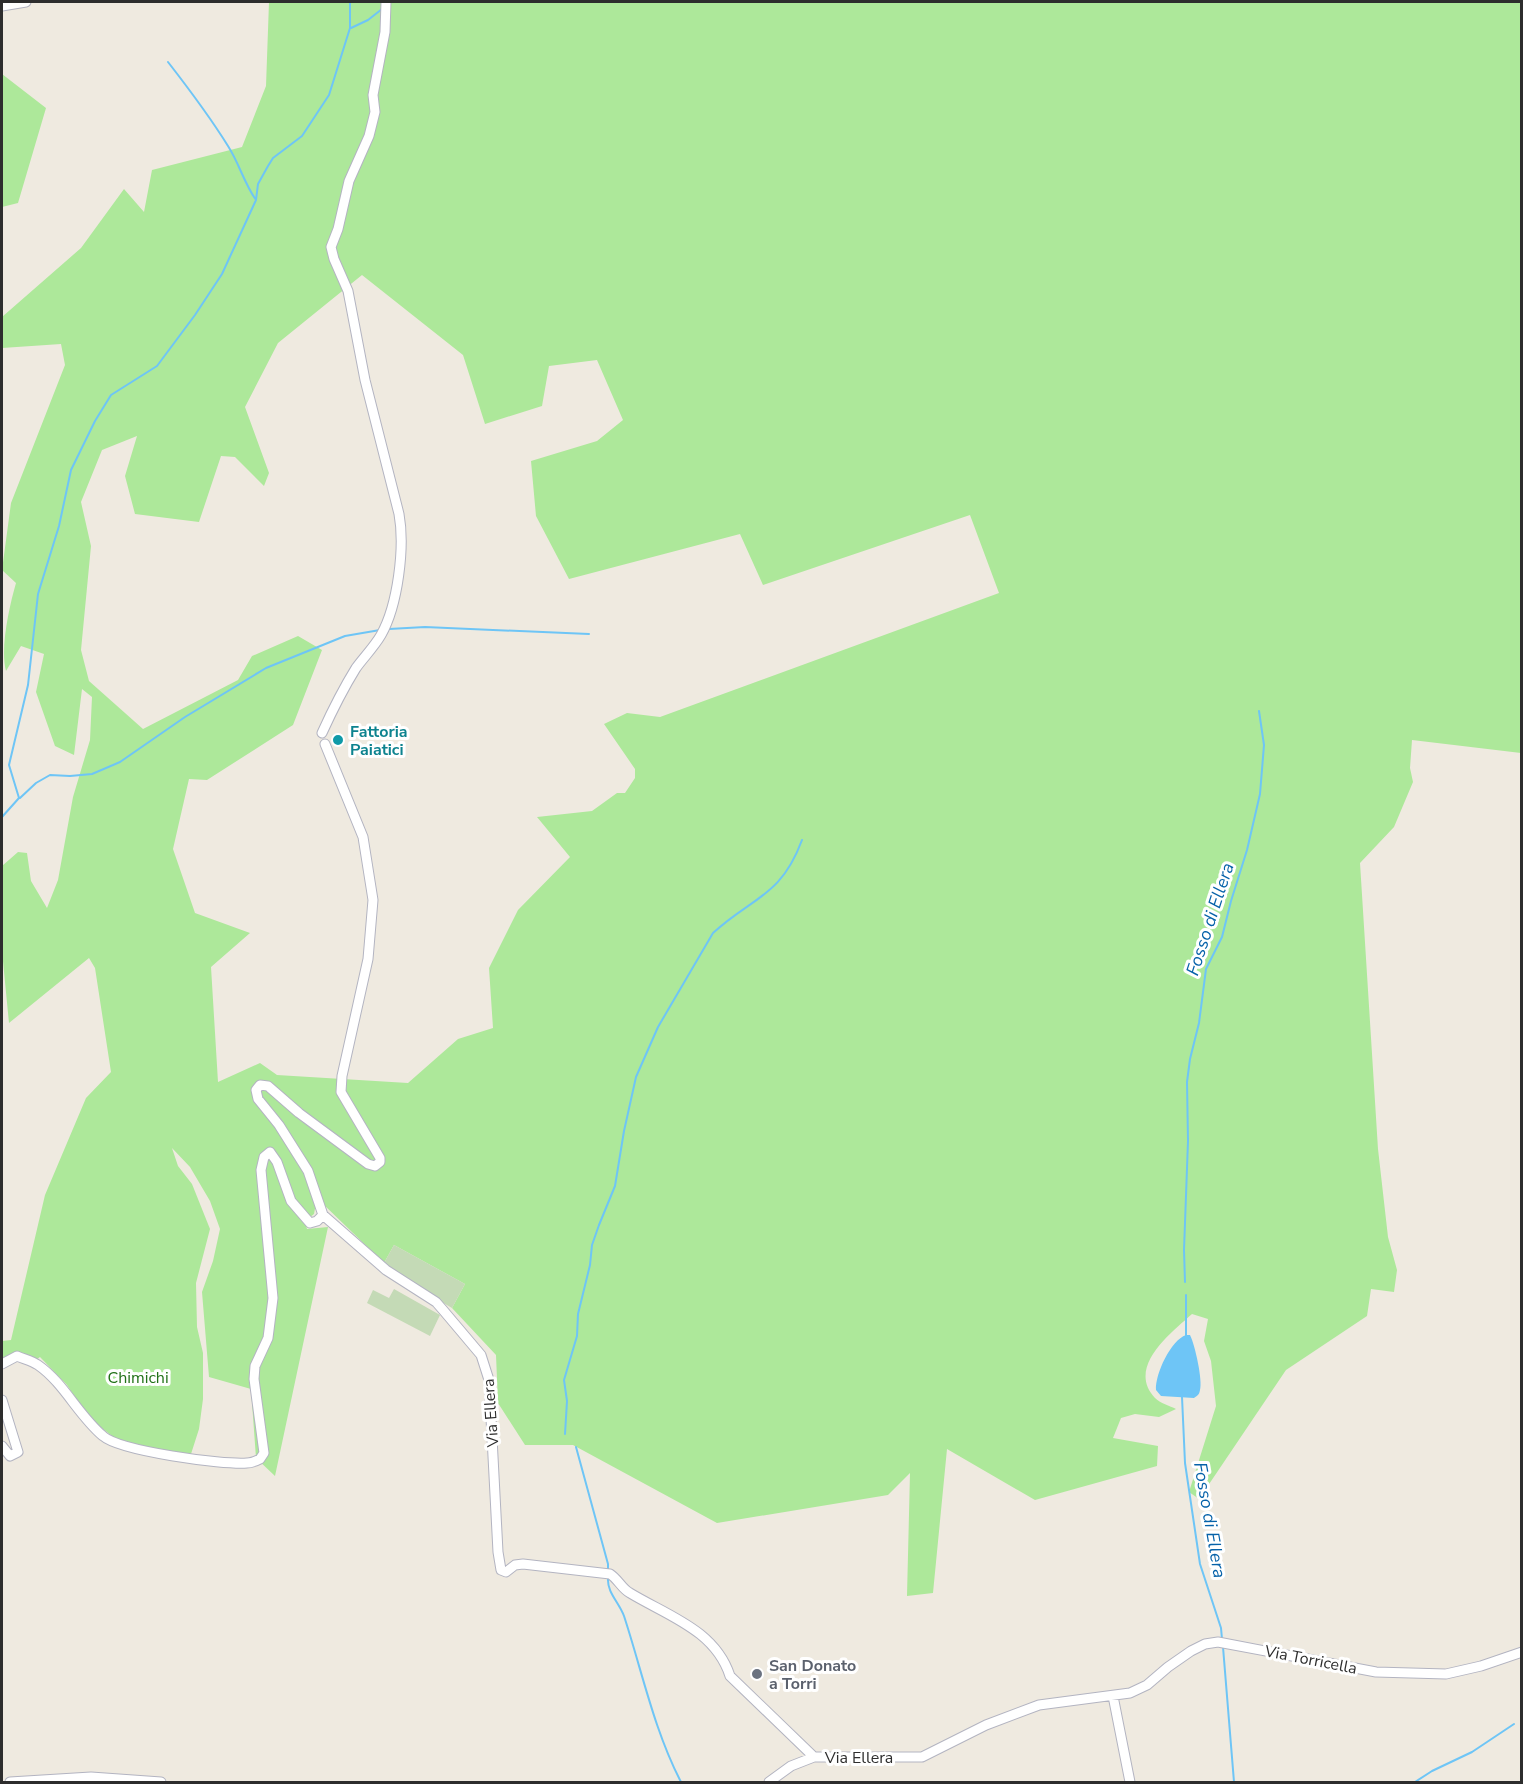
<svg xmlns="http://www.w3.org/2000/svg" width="1523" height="1784" font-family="'Nunito Sans',sans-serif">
  <rect width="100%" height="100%" fill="#efeae0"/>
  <path fill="#ade89a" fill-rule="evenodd" d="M269,2H1521V753L1412,740L1410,768L1413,782L1394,827L1360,863L1378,1149L1388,1237L1397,1270L1394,1292L1371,1289L1367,1316L1286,1370L1199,1499L1189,1492L1216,1406L1211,1361L1204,1341L1208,1319L1192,1314C1171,1333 1126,1367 1155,1398C1160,1403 1170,1406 1176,1409L1159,1417L1135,1414L1121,1418L1113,1438L1158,1446L1157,1466L1035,1500L947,1449L933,1593L907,1596L910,1473L888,1495L717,1523L573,1445H525L498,1403L496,1355L452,1308L465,1284L394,1245L384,1263L322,1203H316L314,1214L305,1221L307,1229L328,1227L275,1476L256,1458L251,1389L209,1377L202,1292L213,1261L220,1229L210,1201L190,1167L172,1148L178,1166L192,1184L210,1229L196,1283L197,1327L203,1353V1399L199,1429L191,1454L160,1451L117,1440L88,1417L67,1385L40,1357L36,1360L15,1354L2,1359V1341L11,1340L45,1195L86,1098L111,1072L95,968L89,958L9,1023L2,951V866L18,852L27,853L31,881L47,908L58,880L73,797L90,740L92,697L82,689L74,755L55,746L36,692L44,654L21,646L6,671C0,649 9,607 16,583L2,570L11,503L65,365L61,344L2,348V317L81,248L124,189L144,212L152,170L242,147L266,86ZM362,275L463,355L485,424L542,406L549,366L597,360L623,420L597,441L531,461L536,516L569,579L740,534L763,585L970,515L999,593L660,717L627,713L604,724L635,769V778L625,793H617L592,811L537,817L570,857L518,910L489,968L493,1028L458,1039L408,1083L277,1075L260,1063L218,1082L211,967L250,933L195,913L173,849L189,779L207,780L293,725L322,650L298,636L252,656L238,680L143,729L89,681L81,650L91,546L81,502L102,450L137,436L125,476L135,514L199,522L221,456L235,457L264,486L269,473L245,407L278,343Z
    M2,74L46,108L18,203L2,207Z"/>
  <path fill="#c4dab6" d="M394,1245L465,1284L452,1308L396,1275L384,1263Z
    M394,1289L440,1315L430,1336L367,1303L373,1290L389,1298Z"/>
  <path fill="#6ec5f6" d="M1186,1335H1190C1195,1345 1203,1381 1200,1390C1199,1395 1198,1395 1194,1398L1161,1396L1156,1390C1155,1374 1171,1340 1186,1335Z"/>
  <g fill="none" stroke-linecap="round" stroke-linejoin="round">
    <path stroke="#6ec5f6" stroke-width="2" d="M351,28L368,20L382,9
      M168,62C189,89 210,117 228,146C239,163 244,183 256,200
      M389,629L425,627L589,634
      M20,798L36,783L50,775L70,776L92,774L120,762L185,717L266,668L345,636L380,630
      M2,817L19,798L9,765L28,685L38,594L59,526L71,470L95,421L111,395L157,366L195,315L222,274L256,200L258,184L268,166L273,158L302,136L329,95L350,28V2
      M1185,1282L1184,1250L1188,1141L1187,1082L1190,1059L1199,1023L1206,969L1222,937L1231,901L1247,850L1260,794L1264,745L1259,711
      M1186,1295V1337
      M1182,1397L1185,1463L1200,1564L1221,1628L1222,1639
      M565,1434L567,1401L564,1380L577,1336L578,1314L590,1265L592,1245L599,1225L615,1186L624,1131L636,1077L658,1027L713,933C752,897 781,897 802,840
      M576,1447L608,1564V1572
      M608,1578C607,1593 619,1602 624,1616C642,1671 654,1730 681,1782
      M1223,1647L1234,1782
      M1415,1782L1432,1771L1472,1752L1514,1724"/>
    <defs>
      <path id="minor" d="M2,6L26,2
        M322,733C332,711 343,689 356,668C364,657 374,647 381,635C398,605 405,547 399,514L365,380L348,291L334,259L331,247L338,229L349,181L369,136L375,112L373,95L385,32L386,2
        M323,1215L386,1270L436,1302L443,1310L481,1355L489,1380L498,1552L501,1570L506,1572L515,1565L523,1564L610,1574C618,1579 622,1589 630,1593C668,1616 715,1630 730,1676L814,1757
        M323,1215L308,1171L279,1125L258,1099L256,1090L260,1085L268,1086L299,1113L368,1164L375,1166L380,1162V1158L341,1092L342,1076L368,959L373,900L363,837L325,744
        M2,1364L17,1356C24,1359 32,1361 38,1365C64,1383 78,1415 103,1436C120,1451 222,1465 247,1463C251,1463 256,1461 260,1459L264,1453L254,1379L255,1366L268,1338L273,1298L261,1170L264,1157L270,1152L277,1162L291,1201L310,1223L317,1221L323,1215
        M2,1400L18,1452L10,1456L2,1446
        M1113,1696L1130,1782
        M10,1782L91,1777L161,1782
        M769,1782L791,1766L814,1757H922L986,1725L1039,1705L1130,1693L1147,1685L1168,1667L1191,1651L1205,1644L1218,1642L1376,1672L1446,1674L1481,1666L1522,1652"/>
    </defs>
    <use href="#minor" stroke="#b3b4c1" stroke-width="11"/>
    <use href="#minor" stroke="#fff" stroke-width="9"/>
  </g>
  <circle fill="#0f9aa8" stroke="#fff" stroke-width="2" cx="338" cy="740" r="6"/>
  <circle fill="#6b7280" stroke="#fff" stroke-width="2" cx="757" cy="1674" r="6"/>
  <g text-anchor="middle" stroke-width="6" stroke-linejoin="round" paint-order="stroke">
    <g font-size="16" font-weight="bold" fill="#0d838f" stroke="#fff" text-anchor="start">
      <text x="350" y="737">Fattoria<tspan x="350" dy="18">Paiatici</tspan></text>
    </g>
    <g font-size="16" fill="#217117" stroke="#fff">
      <text x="138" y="1383">Chimichi</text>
    </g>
    <g font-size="16" fill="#2d2d2d" stroke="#fff">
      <text transform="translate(490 1413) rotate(-94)" y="6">Via Ellera</text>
      <text transform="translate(1311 1659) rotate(11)" y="6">Via Torricella</text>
      <text x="859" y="1763">Via Ellera</text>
    </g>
    <g font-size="16" font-weight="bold" fill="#5b616d" stroke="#fff" text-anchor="start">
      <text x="769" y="1671">San Donato<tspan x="769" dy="18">a Torri</tspan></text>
    </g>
    <g font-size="18" font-style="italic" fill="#0662a9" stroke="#fff">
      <text transform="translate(1210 919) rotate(-72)" y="6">Fosso di Ellera</text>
      <text transform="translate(1210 1520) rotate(80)" y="6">Fosso di Ellera</text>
    </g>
  </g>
  <rect width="1523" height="1784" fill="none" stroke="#2d2d2d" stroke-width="6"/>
</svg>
